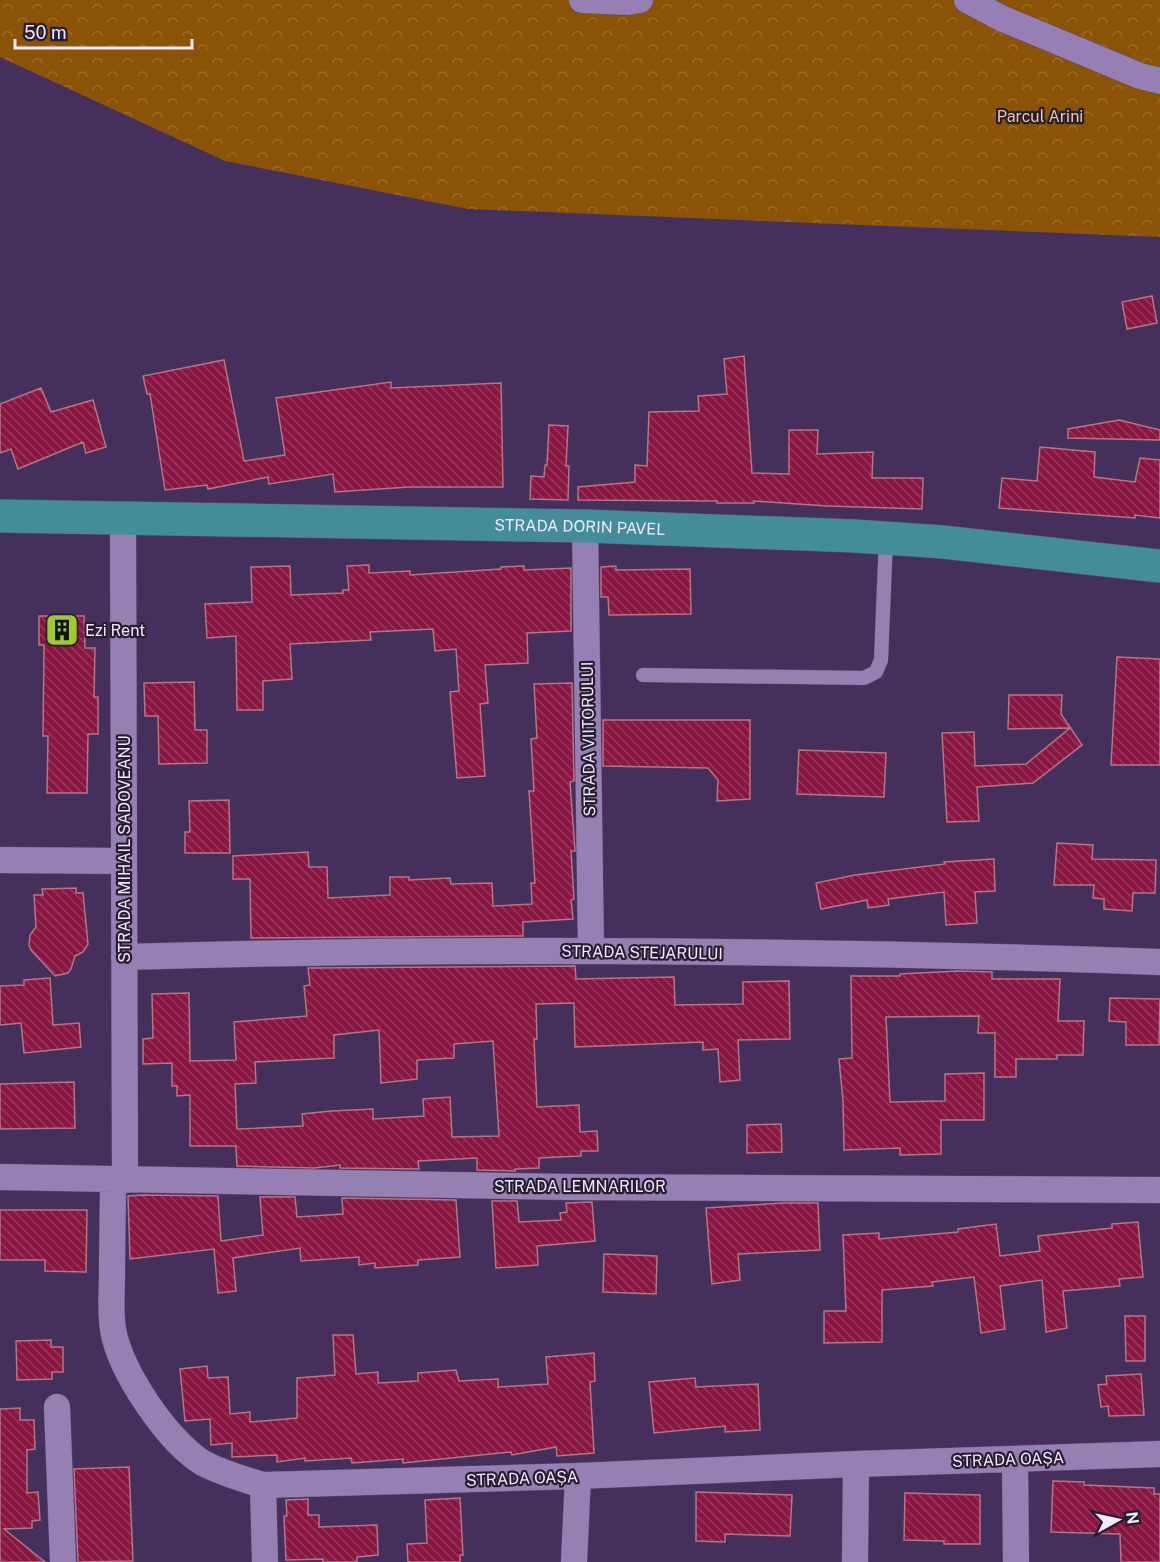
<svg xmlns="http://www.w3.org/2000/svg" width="1160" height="1562" font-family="'Public Sans',sans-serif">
  <defs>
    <pattern id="park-crowns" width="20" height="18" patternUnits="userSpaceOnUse" patternTransform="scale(1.5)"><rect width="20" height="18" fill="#8b5305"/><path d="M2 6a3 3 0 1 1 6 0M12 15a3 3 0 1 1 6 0" fill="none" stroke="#9c6c2a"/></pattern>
    <pattern id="building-back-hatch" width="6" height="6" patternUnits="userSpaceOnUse" patternTransform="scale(1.5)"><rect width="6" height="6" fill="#891541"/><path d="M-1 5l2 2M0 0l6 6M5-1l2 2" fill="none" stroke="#9a375e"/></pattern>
  </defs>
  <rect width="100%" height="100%" fill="#452f5c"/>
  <path fill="url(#park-crowns)" d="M0,0H1160V237L468,209L225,161L0,57Z"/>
  <path fill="url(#building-back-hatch)" stroke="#b47784" stroke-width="1.5" fill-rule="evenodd" d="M1152,296L1157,323L1127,329L1122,302Z
    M744,356L752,473L789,474V430H818L817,454L873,452L872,478H923L922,509L827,506L754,501V503H717V501L578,500V487L635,482V465L647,466L649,412L699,411L698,396L727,394L724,359Z
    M224,360L244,461L285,455L276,398L391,382V388L501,383L503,487H409L335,492L333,474L269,484L268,477L208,489L207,485L165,490L150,394H147L143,376Z
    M41,388L51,412L93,400L106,447L86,453L83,442L18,469L11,449L0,453V404Z
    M1119,420L1160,430V440L1068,438V429Z
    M549,425L568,426L566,466H569L568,500L530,499L531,476L544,477L545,465H547Z
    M1040,447L1095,452L1094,477L1135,482L1140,458L1160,460V518L1135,515V518L999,508L1002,478L1037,481Z
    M369,565V573L410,571V575L501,569V567L524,566V570L571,568V631L527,633L528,663L485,665L488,703L480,704L485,776L457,778L450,692L459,691L456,649L435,651L433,629L370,632L371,640L290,644L292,679L263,681V710H237L236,636L207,638L205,604L252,602L251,567L290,566L291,595L343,593V590H349L347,566Z
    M616,566V570L690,569L691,614L609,615L608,597H601V567Z
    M39,616H84L85,648H95L94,697H98V734H88L87,793H47L48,736H43L44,645H39Z
    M1117,657L1160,659V765H1111Z
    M194,682L195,730H207V763L159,764L158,716H145L144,683Z
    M572,683L574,781L570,782L575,851H571L574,899L571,900L573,919L523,922V936L251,938L250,879H233V856L308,852L309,867H327L328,898L390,895V877H409V880L450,878L451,884L492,883L493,906L532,904L531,883H535L529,791H534L531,739L537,738L534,684Z
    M1009,695H1062L1061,714L1082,745L1033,783L977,787L979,821L947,822L942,733L974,732L975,766L1026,764L1070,728L1008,729Z
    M603,720H750V799L717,801L718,780L708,768L603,766Z
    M799,750L886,753L884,797L797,794Z
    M229,800L230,853H185V832H190L189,801Z
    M1057,843L1093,845L1092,859L1156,860L1155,893H1133L1132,911L1104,909V899L1093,898L1094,885H1054Z
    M994,859L995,891L975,892L977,923L946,925L944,892L888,899L889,905L868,908L867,900L821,909L816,883L855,875L945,864L944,862Z
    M76,888V893H83L88,944L83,952L75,956L71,969L68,973L55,976L31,950L29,945L30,935L36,927L34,895H43L42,889Z
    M575,966L576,979L674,977L675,1005L743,1004V982L789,981L790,1039L738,1040L740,1080L720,1082L718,1049L703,1050V1042L575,1047L574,1003L536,1004L537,1039H534L537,1107L579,1105L580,1132L597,1131L598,1151H581V1156L539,1158V1168L515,1169V1171L477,1170V1158L418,1161L419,1169L340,1168V1165L314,1168L237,1166L236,1146H190V1095L177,1096V1086H172V1063L143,1064V1039L153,1038L152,994L189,993L190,1061L236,1060L234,1022L307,1016L304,986L310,985L308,968ZM379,1030L381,1083L417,1079V1060L454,1058V1044L493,1041L499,1136L452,1137L450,1097L423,1099L424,1116L373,1119V1109L331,1111L302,1114L303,1126L237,1129L235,1084L256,1083L255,1062L334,1058V1035Z
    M958,971L992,972V979H1060L1058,1021H1084L1083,1055H1057V1059H1016V1077H995V1033H978L979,1016L886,1017L890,1102L945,1101V1074L984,1073V1120H941V1154L900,1155V1148L844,1150L843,1101L839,1059L852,1058L851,976H900V974Z
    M50,978L53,1025L79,1023L81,1047L24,1053L21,1023L0,1025V986L24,985V980Z
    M1110,998L1160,999L1159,1045H1126V1022L1109,1021Z
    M74,1082L75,1128L0,1129V1084Z
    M781,1124L782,1152L747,1153V1125Z
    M143,1195L218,1196L221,1241L263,1235L260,1197H295L297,1217L343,1214L342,1198L456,1200L460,1257L418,1260V1265L375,1268V1263L359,1265V1257L301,1261L300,1248L233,1258L236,1291L218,1293L214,1249L130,1259L128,1196Z
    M492,1201H517L519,1222L561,1220L560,1213L567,1212L566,1203L592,1202L595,1241L537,1246L538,1265L496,1268Z
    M783,1203H818L820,1250L738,1254L740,1280L712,1284L706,1208Z
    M0,1210H87L86,1272L45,1271V1260H0Z
    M1138,1222L1143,1277L1119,1279L1120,1286L1063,1291L1067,1328L1046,1332L1042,1280L1000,1286L1005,1329L981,1333L974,1277L932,1282L933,1286L882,1290V1342L824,1343V1311H846L843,1235L879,1233V1239L958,1232V1229L996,1224L1000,1256L1040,1251L1038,1236L1112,1228V1224Z
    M604,1254L657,1256L656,1294L603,1292Z
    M1125,1316H1145V1361H1126Z
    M333,1335H353L356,1374L378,1372V1383L418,1381V1373L456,1370L459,1381L498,1379V1387L548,1384L546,1357L594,1353L595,1381L590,1382L594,1453L557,1456L556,1447L512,1455L511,1452L403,1463V1459L352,1463L351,1458L305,1461V1458L277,1462V1455L232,1457V1443L211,1445L210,1419L185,1421L180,1369L207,1366L208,1378L228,1377L230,1414L250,1412V1422L297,1418V1378L335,1375Z
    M51,1340V1347H63V1372H52V1379L17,1380L16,1341Z
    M1141,1374L1144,1415L1109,1416L1108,1406L1101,1407L1098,1385L1107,1384L1106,1376Z
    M695,1378L696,1387L758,1384L760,1430L725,1432V1426L654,1433L649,1382Z
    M20,1408V1420H34L35,1449L27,1450V1493L38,1492L40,1520L32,1521V1528L4,1529L45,1562H0V1409Z
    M129,1467L133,1561L78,1562L74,1469Z
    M1053,1481L1084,1482V1485L1154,1488V1494H1160V1562H1121L1120,1534L1051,1532Z
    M696,1492L792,1495L790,1536L725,1534V1542L696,1541Z
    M905,1493L980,1495V1544H944V1541L904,1540Z
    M460,1498L463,1555H460V1562H408L407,1544L427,1543L425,1500Z
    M308,1499V1515H319V1527L377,1525L378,1555L357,1557V1562H323V1559L286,1560L284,1516H287L286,1500Z"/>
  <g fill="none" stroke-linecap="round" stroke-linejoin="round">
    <defs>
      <path id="service" d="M643,675L864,678L876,672L881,660L886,538"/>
      <path id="minor" d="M582,0L628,2L640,0
        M967,0L1001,18L1140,76L1160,81
        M123,517L125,1180
        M585,526L591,951
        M0,860L124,861
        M124,957C469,947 815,950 1160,962
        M0,1177L568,1187L1160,1190
        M113,1179C113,1211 112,1243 112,1275C112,1293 110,1311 113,1329C119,1370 168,1442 203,1463C222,1473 242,1479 263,1485L578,1476L856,1464L1160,1454
        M57,1407L63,1562
        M1015,1459L1016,1562
        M263,1485L265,1562
        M574,1562L578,1476
        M855,1562L856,1464"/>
      <g id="primary">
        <path id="s1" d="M0,516L585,526L854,536L943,542L1160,566"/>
      </g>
    </defs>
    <use href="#service" stroke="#5e4d71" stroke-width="15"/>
    <use href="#minor" stroke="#5e4d71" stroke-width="27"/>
    <use href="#primary" stroke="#5e4d71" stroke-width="34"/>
    <use href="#service" stroke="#967fb2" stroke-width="14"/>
    <use href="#minor" stroke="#967fb2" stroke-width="26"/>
    <use href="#primary" stroke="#438c99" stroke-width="33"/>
  </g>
  <defs>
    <symbol id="building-square" viewBox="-11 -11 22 22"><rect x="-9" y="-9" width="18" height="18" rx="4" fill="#9dca30" stroke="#271d31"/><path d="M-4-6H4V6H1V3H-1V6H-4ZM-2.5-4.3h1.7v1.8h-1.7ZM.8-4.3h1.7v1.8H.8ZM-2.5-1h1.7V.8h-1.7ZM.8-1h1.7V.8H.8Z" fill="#111"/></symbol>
  </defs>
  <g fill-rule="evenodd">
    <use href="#building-square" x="43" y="611" width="38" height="38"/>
  </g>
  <g text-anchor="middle" stroke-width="4.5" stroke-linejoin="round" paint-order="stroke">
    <g font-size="16" fill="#f2c79f" stroke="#271d31">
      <text x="1040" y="122">Parcul Arini</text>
    </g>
    <g font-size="16" fill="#f1e8fe" stroke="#271d31">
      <text dy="6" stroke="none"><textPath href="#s1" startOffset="580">STRADA DORIN PAVEL</textPath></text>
      <text transform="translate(588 739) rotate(-91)" y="6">STRADA VIITORULUI</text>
      <text transform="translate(124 849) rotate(-90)" y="6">STRADA MIHAIL SADOVEANU</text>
      <text transform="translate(642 952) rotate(1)" y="6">STRADA STEJARULUI</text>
      <text x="580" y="1192">STRADA LEMNARILOR</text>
      <text transform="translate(1008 1459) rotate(-2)" y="6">STRADA OAȘA</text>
      <text transform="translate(522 1478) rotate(-2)" y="6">STRADA OAȘA</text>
    </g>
    <g font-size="16" fill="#f1e8fe" stroke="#271d31" text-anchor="start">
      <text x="85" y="636">Ezi Rent</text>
    </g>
  </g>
  <g transform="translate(1118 1520) rotate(82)" stroke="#271d31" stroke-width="4.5" paint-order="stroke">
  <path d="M0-4.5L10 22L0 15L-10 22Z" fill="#f1e8fe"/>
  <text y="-9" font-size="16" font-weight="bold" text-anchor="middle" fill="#f1e8fe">N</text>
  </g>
  <path d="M15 39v9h177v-9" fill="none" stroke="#f1e8fe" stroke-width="3"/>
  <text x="24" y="39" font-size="18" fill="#f1e8fe" stroke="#271d31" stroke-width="4.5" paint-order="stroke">50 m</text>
</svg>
